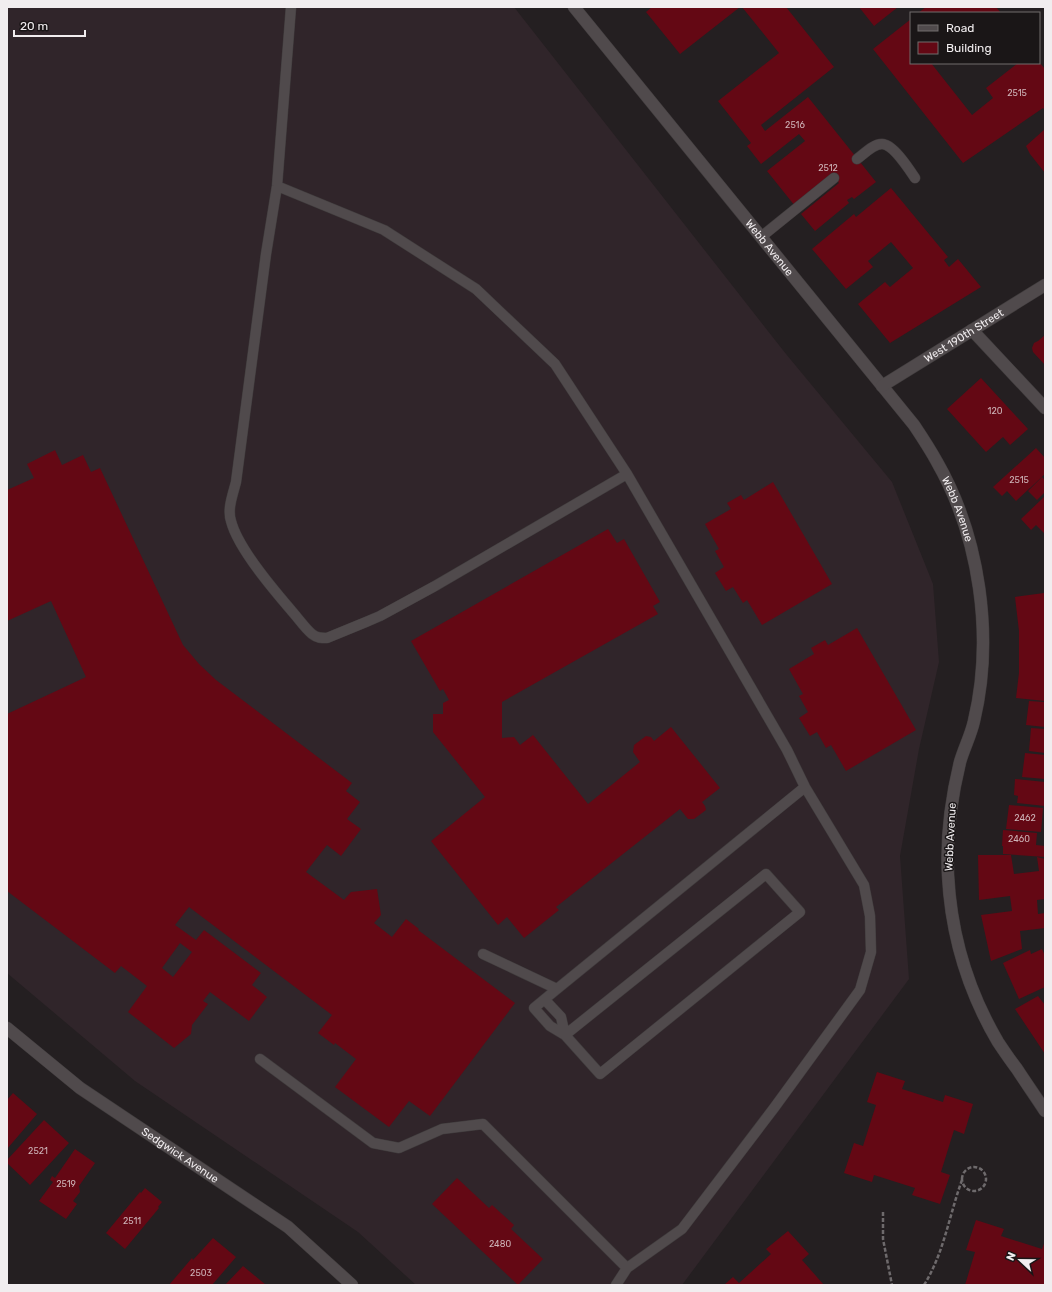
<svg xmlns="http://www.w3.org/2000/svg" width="1052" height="1292" font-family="Rubik,sans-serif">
  <rect width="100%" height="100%" fill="#241f21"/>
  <path fill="#30252a" d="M7,7H514L786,354L892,482L933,584L939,662L919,749L900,856L909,979L682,1285H416L358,1232L135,1081L7,973Z"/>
  <path fill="#640814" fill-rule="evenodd" d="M652,7H740L680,54L646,12Z
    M742,7H786L834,67L761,125L765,131L808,97L876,182L854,199L852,197L847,200L849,203L815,231L801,214L839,183L833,176L795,206L767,171L805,141L799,134L761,164L747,146L751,143L718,101L779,53Z
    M859,7H898L874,26Z
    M926,7H996L1001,13H918Z
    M911,19V63H931L972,115L993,98L986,88L1018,63H1039V62L1045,69V110L1043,108L963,163L873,49Z
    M1045,129V173L1030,154L1026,146Z
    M891,188L948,257L944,260L949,267L958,259L981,287L890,343L858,304L885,282L890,287L913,268L891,242L868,261L873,267L846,289L812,249L854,214L856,217Z
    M1045,335V365L1033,352L1032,348L1034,343L1038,341Z
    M981,378L1028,429L1010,445L1003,437L986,452L947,409Z
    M1036,448L1045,458V474L1016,501L1007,491L1002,496L993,487Z
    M55,450L62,465L83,455L91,472L100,468L183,645L199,664L216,680L352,783L346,791L360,802L347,819L361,829L341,856L327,845L306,872L344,900L351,892L377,889L381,915L374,923L392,937L406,919L419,929L418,930L515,1003L430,1116L409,1101L389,1127L335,1087L356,1059L335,1043L334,1045L318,1033L332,1015L189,907L175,925L196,940L204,930L261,973L252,985L267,997L249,1021L210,992L203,1001L208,1004L192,1025L191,1034L174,1048L128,1012L147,986L121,966L115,973L7,891V714L86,677L51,601L7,621V490L34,478L27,464ZM180,943L192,952L173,977L162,968Z
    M1042,477L1045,480V492L1037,500L1028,491Z
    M773,482L832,584L762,625L747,600L743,603L733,587L726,591L715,573L724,567L715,551L719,549L705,524L731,509L727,503L741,495L744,500Z
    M1045,496V532L1044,533L1036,525L1031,530L1021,519Z
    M608,529L617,543L624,539L660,602L653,606L658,614L502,702V738L514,737L520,745L533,735L588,804L640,762L633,752L634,745L646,736L651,737L654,741L671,727L720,788L702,802L705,806L706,810L694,819H688L680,809L556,907L559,910L524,938L507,917L498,925L431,841L485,797L433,732V714H443V703L449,700L443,689L440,691L411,641Z
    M1044,593L1045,701L1016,698L1019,673V631L1015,597Z
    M857,628L916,730L846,771L831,745L826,748L817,732L810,736L799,718L808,712L799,696L803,694L789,669L814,654L811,648L825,640L828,645Z
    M1029,701L1045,702V727L1026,725Z
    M1031,728L1045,729V753L1029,751Z
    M1025,753L1045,755V779L1022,777Z
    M1015,779L1045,782V806L1017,803L1018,796L1014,795Z
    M1009,805L1043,808L1041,832L1006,829Z
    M1003,830L1037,833L1036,845L1045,846V857L1003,854V846H1002Z
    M978,855H1011L1014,874L1039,871L1037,857L1045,859V899L1037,900L1038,914L1045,913V928L1020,931L1022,949L991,961L981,915L1012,911L1010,896L979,900Z
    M1042,949L1045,956V987L1019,999L1003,963L1030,950L1031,954Z
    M1038,996L1045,1005V1054L1015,1009Z
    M877,1072L905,1081L902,1089L943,1102L945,1095L973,1104L964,1134L954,1130L941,1172L950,1175L940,1204L912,1195L915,1188L874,1175L872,1182L844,1173L854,1143L863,1146L876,1105L867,1102Z
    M13,1093L37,1114L7,1149V1100Z
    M44,1120L69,1143L30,1185L7,1163V1160Z
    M75,1149L95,1163L79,1186L80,1192L73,1201L77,1204L66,1219L39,1201L53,1182L50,1180L52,1176L55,1178Z
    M457,1178L489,1208L492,1205L514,1225L511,1229L543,1259L518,1285L432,1204Z
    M145,1188L162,1202L158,1207L159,1208L125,1249L106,1233L140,1192L141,1193Z
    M976,1220L1004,1229L1001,1236L1042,1249L1045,1241V1285H965L975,1252L966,1250Z
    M788,1231L809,1254L802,1260L824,1285H724L733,1277L739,1283L771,1254L766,1249Z
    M213,1238L236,1257L212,1285H169L192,1258L193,1260Z
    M243,1266L266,1285H225Z"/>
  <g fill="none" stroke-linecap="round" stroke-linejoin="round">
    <defs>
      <path id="lane" d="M291,7L277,186L266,254L236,482C233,494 227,509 231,521C238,549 277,594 296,616C301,622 306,629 312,634C317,638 321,638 327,638L366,622L380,616L435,586L627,474
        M857,159C864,154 873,144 882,144C893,144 909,169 915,178
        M277,186L384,230L476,289L555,364L627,474L787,750L805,787L864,885L870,916L871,952L860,990L774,1108L682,1229L627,1268L616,1285
        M761,237L834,178
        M483,954L557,989
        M545,1000L561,1017L565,1035L766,874L800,912L600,1074L565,1035L550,1026L534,1008L557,989L805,787
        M260,1059L373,1143L399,1148L442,1129L483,1124L627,1268"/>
      <g id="street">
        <path id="s1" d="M574,7L914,425C922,437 930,449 937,462C980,537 994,637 974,721C971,735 964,748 960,762C951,799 946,837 948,875C951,934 968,991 998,1042C1004,1051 1010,1060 1017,1069C1026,1083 1036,1097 1045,1111"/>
        <path d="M972,330L1045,408"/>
        <path id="s2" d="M882,386L1045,285"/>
      </g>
      <g id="secondary">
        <path id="s3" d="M7,1028L80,1088L288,1227L352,1285"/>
      </g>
    </defs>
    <use href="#lane" stroke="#3f3b3c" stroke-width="11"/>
    <use href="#street" stroke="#3f3b3c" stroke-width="13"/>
    <use href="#secondary" stroke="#3f3b3c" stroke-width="13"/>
    <path stroke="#6e6a6c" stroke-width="2.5" stroke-dasharray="4 2" stroke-linecap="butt" d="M962 1179a12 12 0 1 1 24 0a12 12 0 1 1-24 0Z
      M883,1212V1239L892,1285
      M924,1285C944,1253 949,1216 962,1180"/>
    <use href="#lane" stroke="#504a4c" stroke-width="10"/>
    <use href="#street" stroke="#504a4c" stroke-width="12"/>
    <use href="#secondary" stroke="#504a4c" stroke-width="12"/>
  </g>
  <g text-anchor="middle" stroke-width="3" stroke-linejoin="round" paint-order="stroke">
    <g font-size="9" fill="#ceb4b8">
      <text x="1017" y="96">2515</text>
      <text x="795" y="128">2516</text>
      <text x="828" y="171">2512</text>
      <text x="995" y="414">120</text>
      <text x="1019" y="483">2515</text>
      <text x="1025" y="821">2462</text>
      <text x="1019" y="842">2460</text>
      <text x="38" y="1154">2521</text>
      <text x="66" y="1187">2519</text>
      <text x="132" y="1224">2511</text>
      <text x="500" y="1247">2480</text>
      <text x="201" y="1276">2503</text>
    </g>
    <g font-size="11" fill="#f1edef" stroke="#1a1617">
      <text dy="4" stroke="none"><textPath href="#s1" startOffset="310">Webb Avenue</textPath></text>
      <text dy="4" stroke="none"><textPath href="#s2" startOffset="96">West 190th Street</textPath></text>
      <text dy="4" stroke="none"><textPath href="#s1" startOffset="634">Webb Avenue</textPath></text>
      <text transform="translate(950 837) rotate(-87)" y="4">Webb Avenue</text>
      <text dy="4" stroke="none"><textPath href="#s3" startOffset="215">Sedgwick Avenue</textPath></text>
    </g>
  </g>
  <rect width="1052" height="1292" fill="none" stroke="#f1edef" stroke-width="16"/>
  <rect x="910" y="12" width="130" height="52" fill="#1a1617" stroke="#706c6d"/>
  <rect x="918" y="25" width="20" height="6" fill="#504a4c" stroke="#706c6d"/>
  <text x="946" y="32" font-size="12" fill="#f1edef">Road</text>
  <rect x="918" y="42" width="20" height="12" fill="#640814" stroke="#706c6d"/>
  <text x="946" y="52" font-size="12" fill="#f1edef">Building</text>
  <g transform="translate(1020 1260) rotate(292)" stroke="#1a1617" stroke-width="3" paint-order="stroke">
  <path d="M0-3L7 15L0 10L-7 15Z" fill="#f1edef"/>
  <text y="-6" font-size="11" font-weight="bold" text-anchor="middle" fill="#f1edef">N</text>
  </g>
  <path d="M14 30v6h71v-6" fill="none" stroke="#f1edef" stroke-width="2"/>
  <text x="20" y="30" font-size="12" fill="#f1edef" stroke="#1a1617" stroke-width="3" paint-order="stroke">20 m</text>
</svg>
